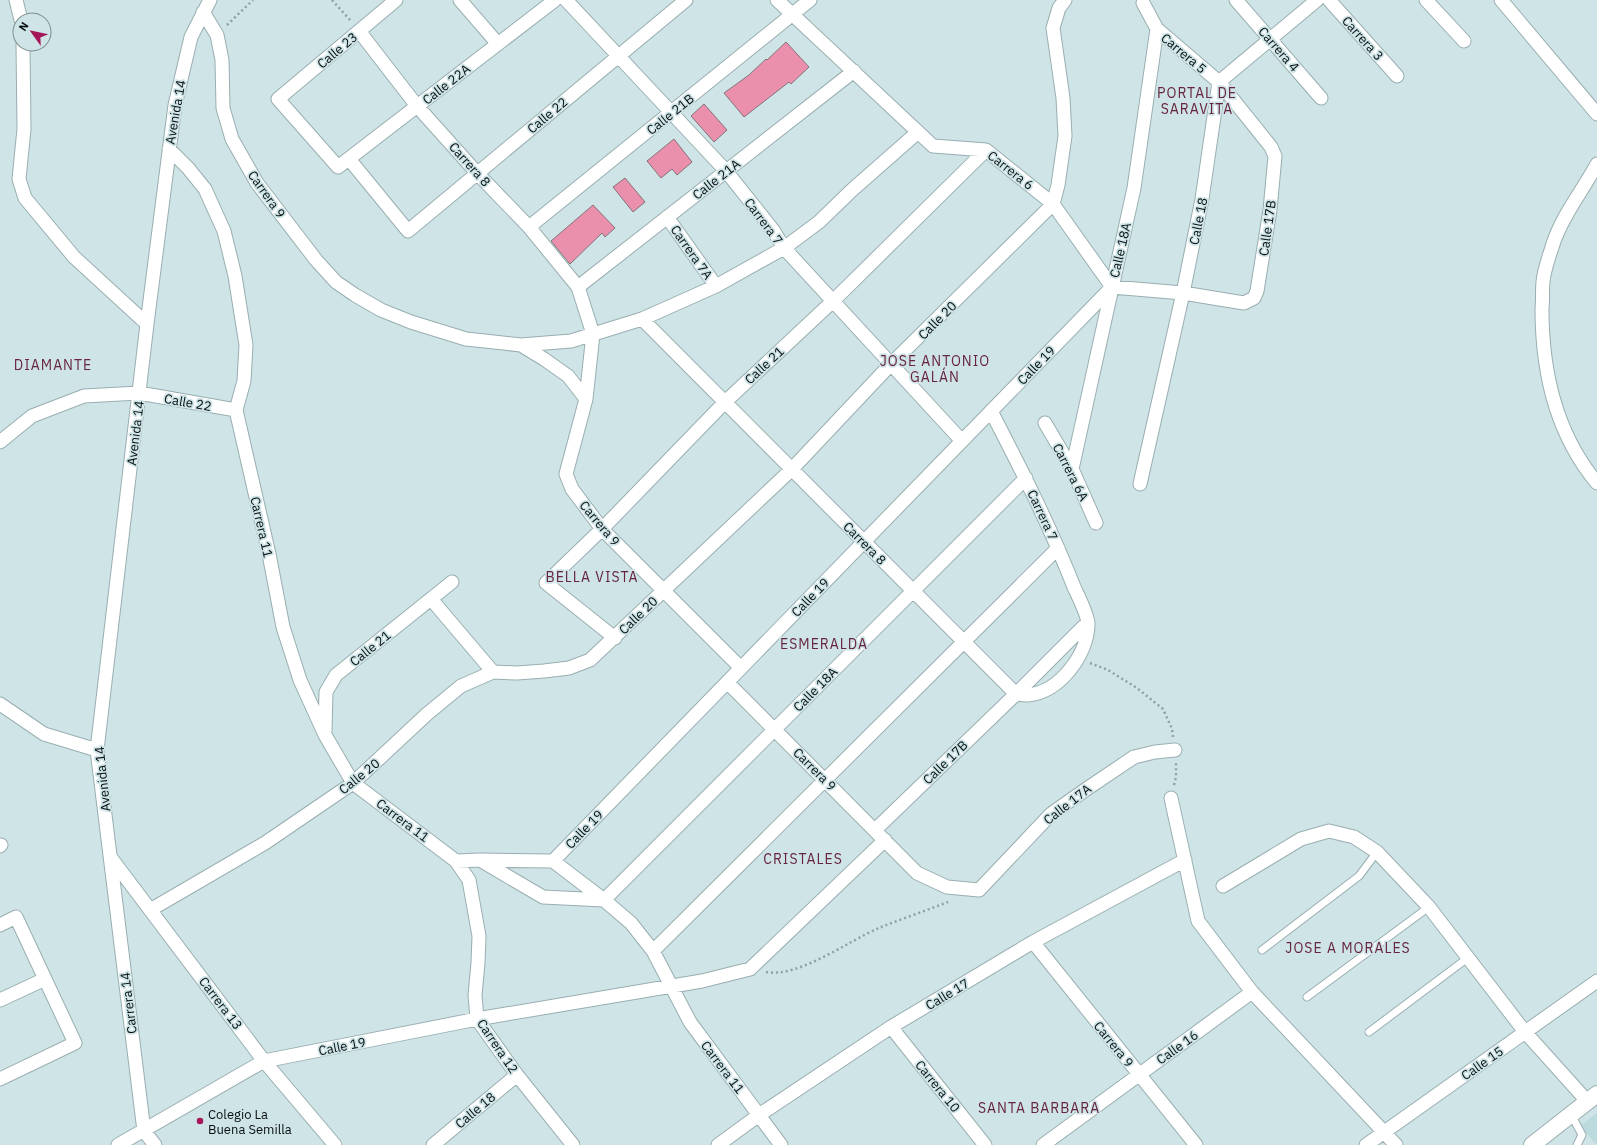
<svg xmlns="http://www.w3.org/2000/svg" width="1597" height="1145" font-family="'IBM Plex Sans',sans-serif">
  <rect width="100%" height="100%" fill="#cee4e7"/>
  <path fill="#bbdade" d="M1597,1113V1145L1580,1126Z"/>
  <path fill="#ea90ad" stroke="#857378" d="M786,42L809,67L791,84L789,82L744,117L724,93L749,75L766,59L767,60Z
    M704,104L727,130L714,142L691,116Z
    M674,139L692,162L677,175L672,169L661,178L647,161Z
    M625,178L645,202L633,212L613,187Z
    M593,205L615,228L605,237L602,233L570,264L551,241Z"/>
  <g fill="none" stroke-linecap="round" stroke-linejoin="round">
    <defs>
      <path id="service" d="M1262,950L1359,876L1377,852
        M1307,997L1429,907
        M1369,1032L1469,957
        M1571,1114L1582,1135L1577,1145"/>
      <path id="minor" d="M16,0L21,20
        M396,0L278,99L338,167L555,0
        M460,0L498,44
        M566,0L726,171L773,230L784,248L962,441
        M777,0L933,146L986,150L1053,204L1112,287L1183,293L1244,303L1254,298L1257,291L1270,210L1275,156L1271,147L1219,82L1157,29L1143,3
        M1236,0L1321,98
        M1329,0L1397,76
        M1426,0L1464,41
        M1501,0L1597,114
        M203,12L217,35L222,60L223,108L232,139L257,183L316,260L336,282L355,295L381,310L411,322L466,339L521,345L571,341L642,319L716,286L784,248L819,222L852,190L918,132
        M359,31L417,106L477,173L529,227L578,287L593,334L586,399L566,474L572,489L602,529L741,668
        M23,44L24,129L19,179L25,198L74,257L147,324
        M169,149L188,168L205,189L224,231L235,276L246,345L244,381L236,410L269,554L283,627L300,680L325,735L353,783L456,861L469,880L479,936L478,963L475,995L477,1019L517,1075L573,1145
        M349,159L408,231L686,0
        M1597,164C1583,190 1564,213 1554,241C1550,254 1544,269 1543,282C1542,291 1543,300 1542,309C1542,372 1556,434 1597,483
        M1053,204L1058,185L1065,136L1063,98L1053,28L1059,8L1065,0
        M667,217L716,286
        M529,227L810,0
        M578,287L854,71
        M642,319L1016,694
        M521,345L544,359L568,376L586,399
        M991,411C1021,469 1050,526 1074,587C1078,596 1088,615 1088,624C1088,654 1060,692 1028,695C1024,695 1020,694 1016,694
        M1045,423L1072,469L1096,523
        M0,442L32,416L84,396L139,393L236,410
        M1072,469L1134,188L1157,29
        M1140,484L1183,293L1202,199L1219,82L1317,0
        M431,599L493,672
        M615,638L546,583L602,529L725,402L833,301L986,150
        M727,682L917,873L947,887L979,890L1051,814L1085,790L1134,757L1155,752L1175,750
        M0,704L44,734L97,750
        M325,731L326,692L336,675L452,582
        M1171,798L1198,921L1252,992L1396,1145
        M875,830L1016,694L1088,622
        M0,846L1,845
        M111,858L264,1061L335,1145
        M480,860L553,861
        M456,861L480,860L543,897L604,900L631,923L653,951L690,1022L781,1145
        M553,861L1112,287
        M553,861L604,900L1026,478
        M1223,886L1301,839L1329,831L1354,837L1377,852L1429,907L1525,1032L1587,1101
        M150,910L265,843L353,783L427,714L461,686L493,672L517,673L544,671L569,668L590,660L792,469L891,364L1053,204
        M0,925L16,917L75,1043L0,1079
        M1033,942L1196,1145
        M653,951L1058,548
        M0,1000L45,979
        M891,1027L985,1145
        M118,1145L264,1061L477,1019L702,981L750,969L885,840
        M155,1145L144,1131L97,750L147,324L175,105L191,37L210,0
        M433,1145L517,1075
        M718,1145L759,1115L891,1027L1033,942L1185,860
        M1043,1145L1252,992
        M1366,1145L1597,981"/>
      <path id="tertiary" d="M1532,1145L1597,1094"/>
    </defs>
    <use href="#service" stroke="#99aeb0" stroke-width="9"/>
    <use href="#minor" stroke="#99aeb0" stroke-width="15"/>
    <use href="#tertiary" stroke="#99aeb0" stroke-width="18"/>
    <path stroke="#8fa0a2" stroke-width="2.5" stroke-dasharray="2 3" stroke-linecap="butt" d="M332,0L350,20
      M227,25L253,0
      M1090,663L1108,670L1137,688L1163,709L1172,729L1173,737
      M1174,785L1176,777V762
      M766,972C799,978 848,941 879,928C901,919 925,911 948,902"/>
    <use href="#service" stroke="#fff" stroke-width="7"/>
    <use href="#minor" stroke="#fff" stroke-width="13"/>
    <use href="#tertiary" stroke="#fff" stroke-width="16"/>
  </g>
  <circle fill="#a51659" stroke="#cee4e7" stroke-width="1.5" cx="200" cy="1121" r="4"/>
  <g text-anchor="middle" stroke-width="3.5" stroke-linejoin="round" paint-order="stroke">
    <g font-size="13" fill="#080f10" stroke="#cee4e7">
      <text transform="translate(1363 38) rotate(48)" y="5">Carrera 3</text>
      <text transform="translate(1279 49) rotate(49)" y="5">Carrera 4</text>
      <text transform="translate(337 50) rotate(-40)" y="5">Calle 23</text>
      <text transform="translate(1184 53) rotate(40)" y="5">Carrera 5</text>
      <text transform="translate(446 84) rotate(-38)" y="5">Calle 22A</text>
      <text transform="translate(175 112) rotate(-80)" y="5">Avenida 14</text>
      <text transform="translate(670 114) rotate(-39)" y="5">Calle 21B</text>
      <text transform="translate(547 115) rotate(-40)" y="5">Calle 22</text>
      <text transform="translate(470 164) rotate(48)" y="5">Carrera 8</text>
      <text transform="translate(1011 170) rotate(38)" y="5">Carrera 6</text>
      <text transform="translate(716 179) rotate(-38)" y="5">Calle 21A</text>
      <text transform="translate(267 194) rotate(55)" y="5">Carrera 9</text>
      <text transform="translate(764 221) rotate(53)" y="5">Carrera 7</text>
      <text transform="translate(1198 221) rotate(-79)" y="5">Calle 18</text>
      <text transform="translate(1267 228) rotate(-82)" y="5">Calle 17B</text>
      <text transform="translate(1120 250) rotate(-77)" y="5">Calle 18A</text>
      <text transform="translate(692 252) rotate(55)" y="5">Carrera 7A</text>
      <text transform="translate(937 320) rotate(-45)" y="5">Calle 20</text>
      <text transform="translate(764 365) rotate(-43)" y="5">Calle 21</text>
      <text transform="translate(1036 365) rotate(-46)" y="5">Calle 19</text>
      <text transform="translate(188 402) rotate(10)" y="5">Calle 22</text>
      <text transform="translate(135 433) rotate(-83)" y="5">Avenida 14</text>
      <text transform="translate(1071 472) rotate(63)" y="5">Carrera 6A</text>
      <text transform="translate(1043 515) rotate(65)" y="5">Carrera 7</text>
      <text transform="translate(600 523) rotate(50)" y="5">Carrera 9</text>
      <text transform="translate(262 527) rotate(77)" y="5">Carrera 11</text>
      <text transform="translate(865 543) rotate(45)" y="5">Carrera 8</text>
      <text transform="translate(810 597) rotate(-46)" y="5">Calle 19</text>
      <text transform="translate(638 615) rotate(-44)" y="5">Calle 20</text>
      <text transform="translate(370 648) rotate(-39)" y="5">Calle 21</text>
      <text transform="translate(815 689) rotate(-45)" y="5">Calle 18A</text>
      <text transform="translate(945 762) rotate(-44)" y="5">Calle 17B</text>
      <text transform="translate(815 769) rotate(45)" y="5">Carrera 9</text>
      <text transform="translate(359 776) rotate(-39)" y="5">Calle 20</text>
      <text transform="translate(102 779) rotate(-96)" y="5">Avenida 14</text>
      <text transform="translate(1067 804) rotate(-38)" y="5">Calle 17A</text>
      <text transform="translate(403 820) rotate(37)" y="5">Carrera 11</text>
      <text transform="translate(584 829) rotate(-46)" y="5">Calle 19</text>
      <text transform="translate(947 994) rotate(-31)" y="5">Calle 17</text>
      <text transform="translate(128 1003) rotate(-97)" y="5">Carrera 14</text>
      <text transform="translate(221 1003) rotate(53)" y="5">Carrera 13</text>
      <text transform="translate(1114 1044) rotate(51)" y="5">Carrera 9</text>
      <text transform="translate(342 1046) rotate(-11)" y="5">Calle 19</text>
      <text transform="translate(498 1046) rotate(56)" y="5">Carrera 12</text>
      <text transform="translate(1177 1047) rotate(-36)" y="5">Calle 16</text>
      <text transform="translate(1482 1063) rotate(-35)" y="5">Calle 15</text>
      <text transform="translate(723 1067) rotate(53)" y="5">Carrera 11</text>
      <text transform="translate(938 1086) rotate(51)" y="5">Carrera 10</text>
      <text transform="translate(475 1110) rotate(-40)" y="5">Calle 18</text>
    </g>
    <g font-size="13" fill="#080f10" stroke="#cee4e7" text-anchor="start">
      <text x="208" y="1119">Colegio La<tspan x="208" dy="15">Buena Semilla</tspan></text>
    </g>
    <g font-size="14" letter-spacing="1" fill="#67243e" stroke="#cee4e7">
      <text x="1197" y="98">PORTAL DE<tspan x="1197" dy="16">SARAVITA</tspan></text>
      <text x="935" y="366">JOSE ANTONIO<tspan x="935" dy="16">GALÁN</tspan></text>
      <text x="53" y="370">DIAMANTE</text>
      <text x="592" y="582">BELLA VISTA</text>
      <text x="824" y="649">ESMERALDA</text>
      <text x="803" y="864">CRISTALES</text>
      <text x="1348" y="953">JOSE A MORALES</text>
      <text x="1039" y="1113">SANTA BARBARA</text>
    </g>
  </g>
  <g transform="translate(32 32) rotate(303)"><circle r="19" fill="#cee4e7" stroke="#7f8f91"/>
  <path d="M0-3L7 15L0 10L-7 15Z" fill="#a51659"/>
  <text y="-6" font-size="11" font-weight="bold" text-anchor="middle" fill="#080f10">N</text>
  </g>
</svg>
